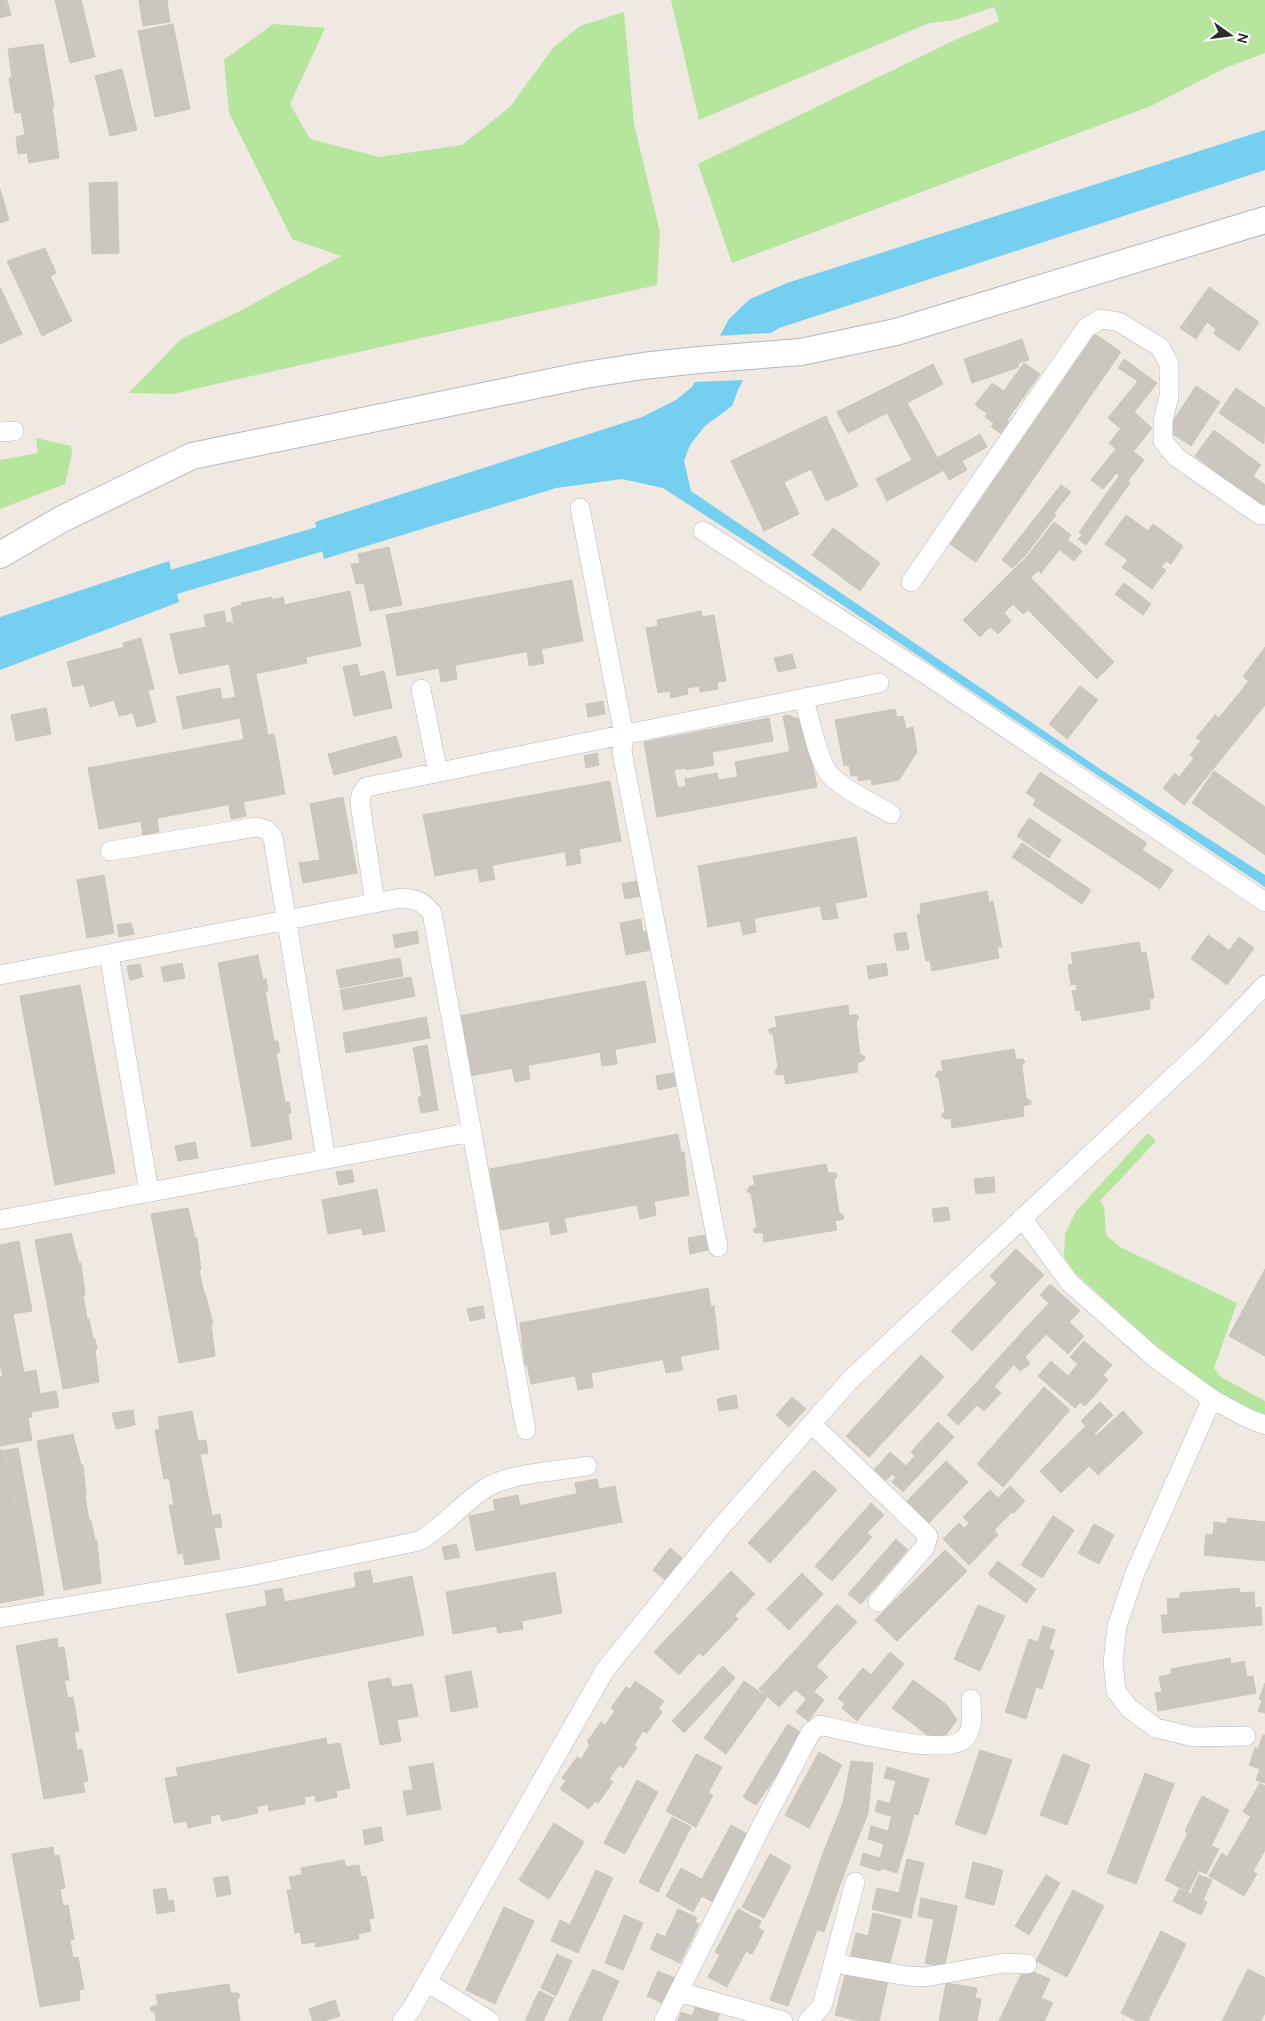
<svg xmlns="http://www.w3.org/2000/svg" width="1265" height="2021" font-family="Cabin,sans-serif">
  <rect width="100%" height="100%" fill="#efe9e1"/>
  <path fill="#b6e59e" d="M671,0H1265V53L1225,68L1151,106L732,263L698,164L953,41L999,21L994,7L955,20L929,23L699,120Z
    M624,12L634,124L660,232L657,285L172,394L129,393L181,339L238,312L341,256L292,239L229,113L224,60L273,24L325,28L290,104L310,139L379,157L462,145L510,107L553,48L580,26Z
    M36,438L71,446L72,454L65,484L0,509V460L38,453Z
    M1148,1133L1156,1141L1100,1201L1104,1206L1106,1235L1120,1247L1237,1303L1214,1368L1221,1377L1265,1401V1417C1194,1386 1132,1323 1074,1272L1064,1257L1065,1234L1076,1211Z"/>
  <path fill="#75cff0" d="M1265,130V170L779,328L766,336L738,390L732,406L705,426L690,445L684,461L691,491L1103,771L1265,875V887L796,574L663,488L622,479L556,488L324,559L315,522L642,417L676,400L692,387L729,319L750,299L787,283Z
    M169,561L179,602L0,670V617Z"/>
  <path fill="#efe9e1" d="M770,333L746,380L692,382L717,336Z"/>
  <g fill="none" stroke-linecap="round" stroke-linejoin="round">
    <path stroke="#75cff0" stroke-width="25" d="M144,594L170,583L351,530"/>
  </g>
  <path fill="#cbc7bf" stroke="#cbc5ba" d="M0,0H7L11,15L0,18Z
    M55,0H81L95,57L70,63Z
    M139,0H167L170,22L143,26Z
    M173,24L190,109L155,117L138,31Z
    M43,44L54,107L15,113L9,78H12L8,49Z
    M122,69L137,130L110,136L95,76Z
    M52,107L59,158L29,163L27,153L18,154L16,137L25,135L21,112Z
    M117,182L119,253L92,254L89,183Z
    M0,189L9,220L0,223Z
    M45,248L56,273L50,276L72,321L42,336L7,261Z
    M0,287L22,334L0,344Z
    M1209,287L1259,322L1239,351L1214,334L1216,329L1207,322L1196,339L1180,328Z
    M1095,334L1121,352L976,562L950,544Z
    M1022,339L1029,360L1018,363L1011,343Z
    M1011,343L1019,367L972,383L964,359Z
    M1124,359L1157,383L1121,429L1108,418L1138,381L1118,368Z
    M1024,363L1040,374L1007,420L1010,422L1002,434L991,427L994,423L985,417Z
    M933,364L943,384L907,403L944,470L887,501L876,479L912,460L887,413L848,433L837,412Z
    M992,383L1004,391L988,414L975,405Z
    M1196,386L1220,402L1191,446L1167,430Z
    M1236,388L1265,408L1264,444L1219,413Z
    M1134,412L1152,428L1122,466L1110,456L1116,449L1109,443Z
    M826,416L858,486L826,501L811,469L784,482L799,514L764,531L731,461Z
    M1214,430L1261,465L1253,476L1261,482L1249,497L1195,456Z
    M980,434L987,447L962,461L967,470L949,480L937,458Z
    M1133,451L1144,460L1128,481L1116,473Z
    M1110,456L1122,466L1103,489L1091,480Z
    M1120,475L1130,483L1100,525L1089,518Z
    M1261,482L1265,485V504L1260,506L1249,497Z
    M1061,485L1071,492L1054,513L1056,515L1024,557L1012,568L1002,560Z
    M1126,515L1148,531L1153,524L1183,546L1171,564L1166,561L1161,567L1166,570L1152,589L1122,567L1128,560L1105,544Z
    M1089,518L1100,525L1086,545L1078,539L1082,535L1079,533Z
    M1054,522L1071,535L1041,573L1025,559Z
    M833,528L880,563L860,591L812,555Z
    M1068,540L1082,551L1074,561L1060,550Z
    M389,547L402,605L370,611L364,583L356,584L351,564L360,563L358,554Z
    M1025,559L1039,570L1030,578L1018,565Z
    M1018,565L1114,662L1097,679L1028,610L1023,614L1013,604L1004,613L1011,621L998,634L990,627L980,637L963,620Z
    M572,580L583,641L397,676L386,615Z
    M1124,583L1151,604L1143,615L1115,594Z
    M350,591L361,646L306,657L297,612L287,614L284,605Z
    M272,597V600L283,597L287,614L297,612L307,663L232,679L222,627L234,624L231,608L242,605L241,603Z
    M224,611L226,623L206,627L204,615Z
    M701,611L702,617L714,615L726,681L717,682L718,689L700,692L699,686L687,688L688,694L671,698L670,691L658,693L646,628L658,626L657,620Z
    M232,622V625L222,627L229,664L179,674L170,634Z
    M141,638L154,689L148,690L156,722L137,727L133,713L119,716L114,700L90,707L84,684L73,687L67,662L124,647L123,643Z
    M1265,647V692L1243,677Z
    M541,649L544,663L529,666L527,651Z
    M792,654L796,668L778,672L774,658Z
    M357,664L360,677L384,671L392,708L354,716L343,667Z
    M455,665L457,679L441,682L439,668Z
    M256,674L268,735L244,739L232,679Z
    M1249,681L1265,692V705L1184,805L1163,788L1175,773L1179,777L1194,758L1190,755L1201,741L1196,738L1215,715L1219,718Z
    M1080,686L1098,700L1067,739L1049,724Z
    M220,688L222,700L179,708L176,697Z
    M236,697L240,718L183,729L179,708Z
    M603,701L605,714L588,717L586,704Z
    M46,708L51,734L16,741L11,715Z
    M895,709L897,717L903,716L906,729L913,727L917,752L899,780L872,785L871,779L858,781V775L851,776L849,765L844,766L835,720Z
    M788,715L801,720L809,748L790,752L783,716Z
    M769,718L773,741L712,752L714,765L686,770V768L674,770L678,788L686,786L685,779L717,773L718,780L738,777L742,801L657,817L644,742Z
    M274,734L285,794L99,829L88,768Z
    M396,736L402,757L334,775L328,754Z
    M809,748L817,787L742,801L735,762Z
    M597,753L599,765L586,768L584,756Z
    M1214,771L1265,807V855L1192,803Z
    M1040,772L1147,843L1142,850L1173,870L1160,889L1033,805L1036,799L1026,793Z
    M610,781L621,841L435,876L423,815Z
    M343,797L357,873L303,883L299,863L320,860L310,804Z
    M243,802L246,816L231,819L229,805Z
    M157,818L159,832L143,835L141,821Z
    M1029,818L1061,840L1049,858L1017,836Z
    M856,837L867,897L708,927L698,866Z
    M1022,843L1091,890L1082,904L1012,857Z
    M579,849L581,863L567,866L565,851Z
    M492,865L495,879L480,882L477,868Z
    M104,875L114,933L87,938L77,880Z
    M638,881L641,896L625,899L622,884Z
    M987,891L989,902L993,901L1002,947H997L999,958L932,971L930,960L926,961L917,915L921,914L920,904Z
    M835,903L838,918L823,920L820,906Z
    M754,918L756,932L743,935L740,921Z
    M641,919L643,932L648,931L651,950L626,955L620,923Z
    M131,923L134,934L119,937L117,925Z
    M417,931L419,943L395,948L393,935Z
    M906,932L909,949L897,951L894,934Z
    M1208,935L1229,950L1212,974L1191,959Z
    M1239,937L1254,948L1227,985L1212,974Z
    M1139,942L1141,953L1146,952L1154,998L1149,999L1150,1009L1082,1021L1080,1010L1076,1011L1072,991L1077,990L1076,984L1071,985L1068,965L1073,964L1071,953Z
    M258,955L263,980L266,979L268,991H265L274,1041H278L280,1052L276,1053L285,1102H289L291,1113H288L292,1139L252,1147L218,963Z
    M400,958L403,976L340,988L336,970Z
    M182,963L185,978L164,982L161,967Z
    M886,963L888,975L869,979L867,966Z
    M140,964L143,977L130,980L127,966Z
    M411,977L415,996L344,1010L340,990Z
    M645,981L656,1042L470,1076L459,1016Z
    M80,985L115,1173L55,1185L20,996Z
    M848,1005L849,1015H857L859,1017L856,1022L860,1054L865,1057L864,1060L857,1063L858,1072L786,1084L784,1074L777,1075L775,1072L778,1067L773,1035L769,1032V1029L777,1027L775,1017Z
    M426,1017L430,1038L346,1053L343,1033Z
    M427,1045L438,1110L421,1113L418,1097H422L413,1048Z
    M615,1049L617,1064L602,1066L600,1052Z
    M1014,1049L1016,1059H1023L1025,1061L1022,1066L1026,1098L1031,1101V1104L1023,1106L1024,1116L952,1128L951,1118L946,1119L941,1116L945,1111L939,1079L935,1076L938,1071H943L941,1061Z
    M528,1065L530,1079L515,1082L512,1068Z
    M673,1073L676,1086L658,1090L656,1076Z
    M678,1134L681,1152H684L689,1195L501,1230L497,1211H495L490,1169Z
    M195,1142L198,1158L178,1161L175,1146Z
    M826,1164L828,1173H836L837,1176L834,1180L839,1212L844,1216L843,1219L835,1221L837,1230L764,1242L763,1233H755L753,1230L757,1226L751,1194L747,1191L750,1186L755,1185L753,1176Z
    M352,1170L354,1182L339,1185L336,1172Z
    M994,1177L995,1192L976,1194L974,1179Z
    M377,1189L385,1231L363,1235L362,1228L328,1234L322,1200Z
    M654,1201L656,1215L640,1219L637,1205Z
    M948,1207L950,1220L934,1222L932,1209Z
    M188,1208L195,1238H197L201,1270H199L204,1294L205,1293L213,1324H211L215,1356L179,1363L151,1214Z
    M564,1218L567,1232L551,1235L549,1221Z
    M71,1233L79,1264L81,1263L85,1295H83L87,1319H89L93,1339H95L97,1349L95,1350L99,1382L63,1389L35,1240Z
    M705,1235L708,1250L690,1254L688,1238Z
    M19,1241L32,1311L13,1314L24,1373L3,1377L0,1363V1245Z
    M1016,1249L1044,1275L972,1351L951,1331L997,1283L990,1276Z
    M1265,1269V1356L1229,1336Z
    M1050,1284L1080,1311L1069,1322L1040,1295Z
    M708,1288L711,1307L714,1306L719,1349L531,1384L527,1365H525L520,1323Z
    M1049,1303L1084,1336L1068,1354L1046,1334L1025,1357L1030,1364L1020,1371L1003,1353Z
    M483,1306L485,1318L470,1321L467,1309Z
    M1084,1341L1112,1365L1103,1375L1108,1380L1085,1406L1080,1402L1075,1408L1038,1376L1051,1361L1068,1376L1078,1364L1070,1357Z
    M1003,1353L1014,1364L994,1387L1001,1393L984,1411L977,1405L958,1425L947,1415Z
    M921,1355L944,1377L869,1457L846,1436Z
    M680,1356L683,1370L666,1373L663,1359Z
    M36,1370L40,1393L0,1401V1377Z
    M591,1373L593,1387L578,1390L575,1375Z
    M1044,1387L1070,1410L1003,1487L977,1464Z
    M56,1391L59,1407L31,1412L28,1396Z
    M736,1395L738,1408L719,1411L717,1399Z
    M28,1396L32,1417L0,1423V1401Z
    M792,1397L806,1409L789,1427L776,1415Z
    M1100,1402L1113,1415L1094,1434L1081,1421Z
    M133,1410L135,1425L116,1429L112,1413Z
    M192,1411L198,1441L206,1440L208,1453L200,1454L212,1516L220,1514L222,1527L214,1528L220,1559L185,1565L183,1553L178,1554L169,1505H174L169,1478L164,1479L155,1430H160L158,1417Z
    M1123,1411L1143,1433L1098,1475L1089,1466L1061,1493L1040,1471L1086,1426L1096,1436Z
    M28,1418L32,1440L0,1446V1423Z
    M938,1422L954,1437L903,1492L892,1482L896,1477L892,1474L885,1481L873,1471L890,1452L906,1466L915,1456L911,1452Z
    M73,1434L81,1465H83L86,1496L85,1497L89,1520H91L95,1540H97L101,1583L64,1590L37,1441Z
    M18,1448L38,1557L20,1560L0,1451Z
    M0,1449L20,1560L0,1563Z
    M946,1461L968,1482L929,1523L907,1501Z
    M814,1470L837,1490L770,1563L748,1543Z
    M597,1479L599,1489L577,1494L575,1483Z
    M615,1486L622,1522L476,1551L469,1516Z
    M1010,1486L1025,1501L1014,1513L1012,1512L994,1530L998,1535L969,1565L943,1539L959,1523L964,1528L969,1523L963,1517L990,1490L998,1498Z
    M518,1495L520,1506L495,1510L493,1500Z
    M871,1503L884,1515L867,1533L872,1537L832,1581L815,1566Z
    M1053,1516L1074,1530L1042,1578L1021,1565Z
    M1228,1518L1265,1522V1561L1204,1555L1206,1534L1213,1535L1214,1522L1227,1524Z
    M1094,1524L1114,1535L1099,1564L1078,1553Z
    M896,1539L908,1550L861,1604L848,1594Z
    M456,1544L460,1557L445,1560L442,1547Z
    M670,1548L682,1558L665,1580L653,1570Z
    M945,1550L967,1571L897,1641L875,1620Z
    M38,1557L44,1595L0,1603V1563Z
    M998,1561L1036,1589L1026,1603L988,1574Z
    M370,1570L373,1584L356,1587L354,1573Z
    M731,1571L755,1594L734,1616L738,1619L703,1656L699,1653L679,1675L654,1652Z
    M555,1572L562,1613L522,1621L523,1629L498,1633L496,1626L453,1634L446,1592Z
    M802,1573L823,1594L789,1630L767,1609Z
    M412,1576L424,1635L238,1673L226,1614Z
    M282,1588L285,1602L267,1606L265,1591Z
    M1239,1588L1240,1593L1254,1592L1255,1608L1261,1607L1262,1625L1163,1633L1161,1615H1168L1167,1599L1180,1598V1593Z
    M837,1604L857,1622L820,1662L801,1644Z
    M978,1605L1005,1616L980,1671L954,1659Z
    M1043,1626L1055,1630L1049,1649L1054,1651L1042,1689L1036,1687L1026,1719L1005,1712L1029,1639L1038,1642Z
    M57,1638L58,1648L64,1647L69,1680H64L68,1698L73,1697L79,1731L74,1732L77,1750L82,1749L88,1781L83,1782L85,1792L44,1799L16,1646Z
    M801,1644L820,1662L779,1707L759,1689Z
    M890,1652L904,1664L885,1687L871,1675Z
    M1230,1658L1231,1664L1244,1661L1247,1677L1253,1676L1256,1693L1158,1711L1155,1693L1162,1692L1159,1677L1172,1674L1171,1669Z
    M723,1666L735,1678L684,1733L672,1721Z
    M816,1666L828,1677L806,1699L795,1689Z
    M863,1668L885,1687L857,1721L842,1708L845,1704L838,1698Z
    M471,1671L478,1707L451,1712L445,1676Z
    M390,1678L392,1687L412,1684L418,1716L397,1720L401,1741L380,1745L368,1682Z
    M913,1680L947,1705L957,1720L939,1744L892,1708Z
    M635,1681L664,1701L658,1709L662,1712L647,1733L643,1731L634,1745L637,1747L623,1768L619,1765L609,1779L613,1782L598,1803L595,1801L589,1809L560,1789L566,1781L562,1778L577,1757L581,1759L590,1745L587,1742L601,1722L605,1725L615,1711L611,1708L626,1687L630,1689Z
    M744,1681L767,1697L726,1754L704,1738Z
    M1265,1683V1701L1259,1699Z
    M813,1691L824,1700L808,1721L796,1712Z
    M1262,1700L1265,1701V1713L1258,1711Z
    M788,1724L803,1734L779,1772L764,1762Z
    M1263,1735H1265V1771L1249,1765L1255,1748L1258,1749Z
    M326,1738L327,1745L340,1743L350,1788L336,1791L337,1797L316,1802L315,1795L304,1797L305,1804L269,1811L268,1804L257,1807L258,1813L222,1821L220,1814L210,1816L211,1823L188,1828L187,1821L174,1823L165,1778L178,1776L176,1768Z
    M980,1750L1012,1760L986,1835L955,1824Z
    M819,1752L842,1765L809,1828L785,1815Z
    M696,1754L722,1767L708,1793L713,1795L696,1827L666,1811Z
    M1063,1754L1090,1765L1067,1825L1040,1815Z
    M851,1761L873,1763L868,1813L843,1803Z
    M764,1762L779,1772L756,1805L743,1797Z
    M433,1763L441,1809L407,1815L403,1791L413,1790L409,1767Z
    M887,1767L929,1779L918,1815L889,1807L896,1781L884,1778Z
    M1260,1769L1265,1771V1783L1256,1780Z
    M1145,1773L1174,1784L1136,1884L1107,1873Z
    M637,1780L658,1792L625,1854L604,1843Z
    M1260,1783L1265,1786V1843L1243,1830L1251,1816L1243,1812Z
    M1202,1796L1229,1810L1211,1846L1219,1849L1206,1874L1199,1870L1188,1892L1165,1880L1188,1833L1185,1831Z
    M878,1800L890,1804L886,1815L875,1811Z
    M843,1803L868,1813L847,1866L822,1856Z
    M889,1807L914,1814L908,1837L888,1831L892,1816L886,1815Z
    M672,1817L691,1827L658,1892L639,1882Z
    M554,1823L584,1842L549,1899L519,1880Z
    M731,1825L749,1835L715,1903L702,1896L709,1883L702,1879Z
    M871,1826L908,1837L897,1873L881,1868L880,1871L860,1865L863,1853L880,1858L884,1844L868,1839Z
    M381,1827L383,1841L365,1845L363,1830Z
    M1243,1830L1265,1843V1850L1253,1871L1257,1874L1244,1896L1209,1876L1222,1853L1227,1857Z
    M53,1847L54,1856L59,1855L65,1888L60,1889L63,1906L68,1905L74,1939L70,1940L73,1958L78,1957L84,1989L79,1990L80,2000L40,2007L12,1854Z
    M770,1854L791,1866L764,1918L742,1907Z
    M822,1856L847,1866L834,1902L809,1894Z
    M907,1859L924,1863L911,1918L872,1909L877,1888L899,1893Z
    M344,1860L346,1867L359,1865L361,1877L366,1876L374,1918L369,1919L371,1931L358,1934L359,1939L316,1947L315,1942L302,1944L300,1932L295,1933L287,1890H292L289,1877L302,1875L301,1868Z
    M973,1862L1003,1870L994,1905L965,1898Z
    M681,1868L709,1883L693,1912L666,1896Z
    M596,1870L613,1878L578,1953L551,1941L560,1920L570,1925Z
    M1046,1875L1060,1883L1029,1935L1015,1926Z
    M1199,1875L1212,1880L1203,1900L1207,1902L1201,1915L1173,1901L1179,1889L1191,1894Z
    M228,1876L231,1894L217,1897L213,1878Z
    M166,1888L168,1901L173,1900L175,1911L157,1914L153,1890Z
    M1073,1890L1104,1906L1067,1977L1036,1961Z
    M809,1894L834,1902L824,1932L798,1923Z
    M921,1898L957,1906L954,1923L918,1916Z
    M504,1907L534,1921L495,2004L466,1990Z
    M678,1909L697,1918L695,1922L699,1924L680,1963L650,1949L657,1933L665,1937Z
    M738,1909L761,1921L758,1928L764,1931L752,1954L746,1951L727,1987L708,1977L720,1955L715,1952Z
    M873,1913L901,1920L889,1967L850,1958L856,1933L868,1936Z
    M624,1915L643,1923L623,1970L605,1963Z
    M934,1919L954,1923L944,1968L925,1963Z
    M798,1923L817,1930L788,2006L770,2000Z
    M1161,1931L1186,1944L1165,1987L1140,1974Z
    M557,1954L572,1961L556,1996L541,1988Z
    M1024,1968L1050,1979L1041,1998L1053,2003L1044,2021H999Z
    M593,1969L619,1981L601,2021H568Z
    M1248,1969L1265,1978V2013L1261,2021H1222Z
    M658,1971L677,1979L666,2005L647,1996Z
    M846,1971L888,1981L879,2021H859L835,2015Z
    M1140,1974L1165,1987L1159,1998L1134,1986Z
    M946,1983L977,1988L975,1998L981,1999L977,2021H939Z
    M229,1984L231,1993H238L240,1996L237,2000L240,2021H156L155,2013L150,2010L151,2007L158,2005L156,1995Z
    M1134,1986L1159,1998L1148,2021H1137L1121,2013Z
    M539,1991L554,1998L543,2021H525Z
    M335,2000L340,2016L324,2021H313L309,2009Z
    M697,2003L720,2012L717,2021H678L681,2012L692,2016Z"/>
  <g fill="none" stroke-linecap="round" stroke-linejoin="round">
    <defs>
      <path id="minor" d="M0,432L14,431
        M580,508L624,735L622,752L718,1247
        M703,531L927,675L1265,902
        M911,582L1086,328L1101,319L1119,322L1160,347L1169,364V396L1163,421V441L1176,457L1260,515H1265
        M421,689L438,773
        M804,698C809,716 818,762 830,775C844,790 873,803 891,814
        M110,851L257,827L267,830L273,838L326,1159
        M375,903L360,803L361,795L366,787L879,683
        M109,954L149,1192
        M0,975L401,898C417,899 422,901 432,913L526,1430
        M1022,1218L1070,1283L1155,1358L1212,1399L1247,1418L1265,1425
        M0,1220L472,1132
        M1212,1399L1135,1573L1117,1626L1113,1662L1116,1691L1129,1708L1156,1728L1194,1737L1246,1736
        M812,1424L928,1536L925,1547L878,1602
        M0,1618L249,1576L419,1541C444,1527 462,1503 486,1488C510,1473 558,1471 587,1466
        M833,1963L907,1976L925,1977L1004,1963L1027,1964
        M427,1982L490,2021
        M679,1992L783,2021
        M402,2021L411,2010L605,1670L720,1528L851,1379L1203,1049L1265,985
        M664,2021L760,1829L811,1732L820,1725C846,1731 945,1757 964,1739C975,1728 971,1713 971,1699
        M808,2021L822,2006L855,1882"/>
      <path id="secondary" d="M0,555L62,519L192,456L585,375L643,366L698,360L801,352L896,332L1265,220"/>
    </defs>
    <use href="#minor" stroke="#b4b7c1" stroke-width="20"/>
    <use href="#secondary" stroke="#b4b7c1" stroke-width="28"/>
    <use href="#minor" stroke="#fff" stroke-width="19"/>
    <use href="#secondary" stroke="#fff" stroke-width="26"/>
  </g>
  <g transform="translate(1230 35) rotate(104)" stroke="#ffffff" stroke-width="4" paint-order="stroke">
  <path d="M0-4L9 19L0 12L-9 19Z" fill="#2e2e2e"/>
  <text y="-8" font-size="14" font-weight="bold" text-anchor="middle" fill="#2e2e2e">N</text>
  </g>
</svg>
